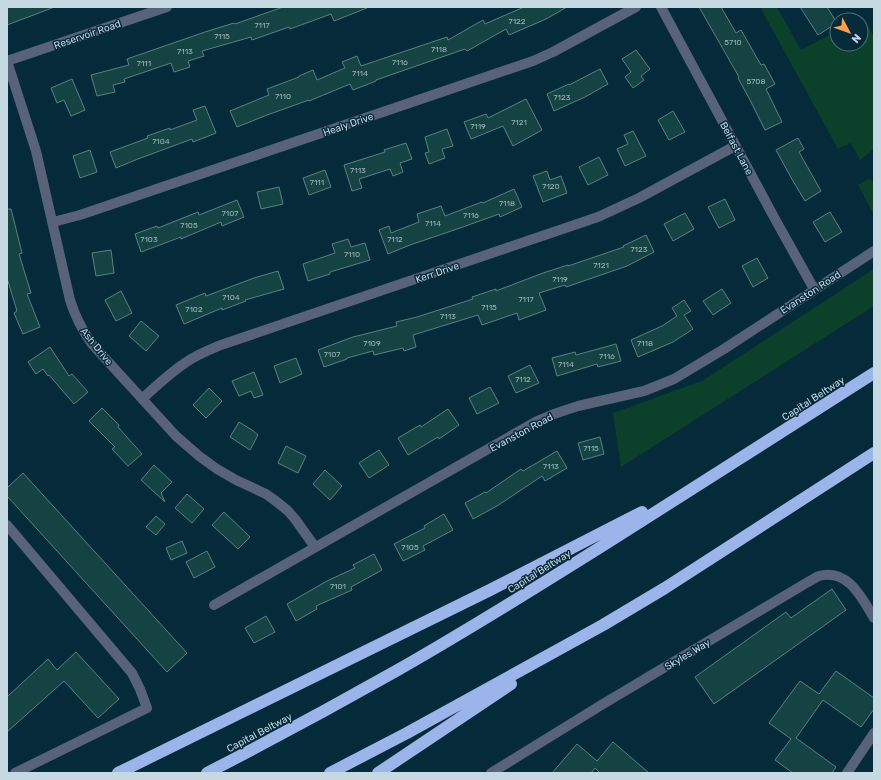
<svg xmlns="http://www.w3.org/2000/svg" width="881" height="780" font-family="Rubik,sans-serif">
  <rect width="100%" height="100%" fill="#052a3a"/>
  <path fill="#0c402b" d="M760,7H777L801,50L837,31V44H861V20H857L863,17L874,36V149L860,160L851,143L838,149Z
    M870,178L874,185V215L858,185Z
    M874,269V306L621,467L613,413L702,381Z"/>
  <path fill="#154344" stroke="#568383" d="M7,7H52V8L7,25Z
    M283,7H367V8L334,21L331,14L290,29L289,27L252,40L251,37L202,51L204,56L188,61L190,67L174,72L171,63L124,79L125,82L113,85L115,92L97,96L91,75L129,65L127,59L205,32L234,23L235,24Z
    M524,7H567L546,19L509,35L506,29L467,51L465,49L376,80V81L353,90L350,84L309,101V100L267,115L237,127L230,111L269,95L267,89L299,77V76L313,70L317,80L345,68L342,62L357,56L361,66L447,37L448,40L483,20L485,24Z
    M699,7H721L736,33L741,30L761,65L764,64L775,84L766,89L782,122L765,130L749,98L738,78L739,77Z
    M800,7H827L837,23L818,35Z
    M636,50L650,69L641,76L644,80L633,88L625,77L631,72L622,59Z
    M600,69L608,84L585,97L554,111L547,94L569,84V85Z
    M72,79L85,110L71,116L64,100L57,103L51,88Z
    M526,99L542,130L513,146L503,126L471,139L464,122L486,114L488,118Z
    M205,106L216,133L193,142L192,139L138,159L116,168L110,152L148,138L147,136L170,128V130L197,120L193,110Z
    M673,111L685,132L669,140L658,120Z
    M447,129L453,146L442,149L445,158L429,164L425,153L429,152L425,137Z
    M633,131L646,156L625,166L617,149L628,144L624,135Z
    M798,138L804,149L799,152L821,191L805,201L793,181L776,150Z
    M406,143L412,159L400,163L403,172L393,176L390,169L359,179L362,188L352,191L344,165L385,152L384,150Z
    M90,150L97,172L80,178L73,156Z
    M599,157L608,175L588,185L579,167Z
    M325,170L331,187L309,195L303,178Z
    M547,171L550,180L561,176L567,193L543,202L533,176Z
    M279,187L283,204L261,209L257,192Z
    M514,189L522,207L500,217L499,214L460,228L410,245L388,254L379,230L389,226L391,233L419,222L417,214L441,206L445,216L482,202L483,203Z
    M725,199L735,220L719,228L708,207Z
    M237,200L244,217L222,226L221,222L181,239V237L141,252L135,234L157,226L158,228L198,212L199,215Z
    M7,209H11L22,253L19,254L31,293L27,294L40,327L23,334L14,313L17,311L7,278Z
    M830,212L842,232L825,242L813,222Z
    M685,213L694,229L673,241L664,224Z
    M646,235L654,252L627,266L566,287L565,285L539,293L546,310L519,320L517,313L482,325L478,315L413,335L416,347L404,351L403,348L374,355L373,351L347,358V359L324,367L318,350L353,337L397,326L396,322L417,317L473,299L472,297L496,289V291L543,273L568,265V266L624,247L623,246Z
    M348,239L351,247L365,243L370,260L330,272V274L308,281L303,264L335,253L332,244Z
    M111,250L114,273L96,276L92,253Z
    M757,258L768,278L753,287L742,266Z
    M278,271L284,289L245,300L246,301L222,310V308L184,324L176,305L205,293L206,296L254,278Z
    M722,289L731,303L713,315L703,301Z
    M121,291L132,313L116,321L105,300Z
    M684,300L691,311L684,315L693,329L673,342L638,357L631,340L662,326L677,316L672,308Z
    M141,321L159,336L146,351L129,336Z
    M616,344L621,361L598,367L597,364L557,376L552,358L575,352L576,355Z
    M50,347L69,376L72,374L88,392L74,404L49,375L48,376L43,369L36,374L28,362Z
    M296,358L302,374L280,383L274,366Z
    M530,365L539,383L516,393L508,376Z
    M254,372L263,395L254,398L251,391L239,396L232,381Z
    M490,387L499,403L477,414L469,398Z
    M209,388L222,401L206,418L193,405Z
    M102,408L119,425L118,427L142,454L128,466L112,449L115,447L89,421Z
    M448,409L459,425L439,439L438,437L408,455L398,438L420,425L421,427Z
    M239,422L252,430L258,435L250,450L230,437Z
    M600,437L604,454L583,460L578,443Z
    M286,446L306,456L298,473L278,463Z
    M379,450L389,465L369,478L359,463Z
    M557,451L567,468L545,481L542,476L497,506L473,519L465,503L485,492L486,493L521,469L523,471Z
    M154,465L172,482L161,493L165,502L141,480Z
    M325,470L342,486L330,500L313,484Z
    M23,473L187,653L167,672L7,496V488Z
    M187,494L204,509L192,523L175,508Z
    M224,512L250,537L238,549L212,525Z
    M444,514L453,530L423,546L425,550L403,561L394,544L425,528L424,526Z
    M156,516L165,524L156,535L146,527Z
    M182,541L187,553L171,560L166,548Z
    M207,551L215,567L194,578L186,562Z
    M374,554L382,570L351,587L352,590L316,606L317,609L296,621L287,604L327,581L355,568L353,565Z
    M832,589L846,610L714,704L695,677L786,612L791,618Z
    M266,616L275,632L254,643L245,628Z
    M76,652L119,699L98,718L64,681L7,732V697L48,659L57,670Z
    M836,671L874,698V709L861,727L823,700L796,738L836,767L832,773H793L775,760L791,739L769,723L800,681L819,694Z
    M613,742L649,773H600L595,768L591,773H552L577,744L597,761Z"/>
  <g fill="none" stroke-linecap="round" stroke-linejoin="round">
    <path stroke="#586278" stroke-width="10" d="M661,7L775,219L814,289
      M7,61L36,151L70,300C75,316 82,330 92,344L176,436L199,456L217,469L236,480L266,494L273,499L287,510L295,519L315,547
      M7,61L167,7
      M53,222L80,215L533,61L553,52L636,7
      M142,399C156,386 170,373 185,363C196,355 209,350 221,345L598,217L639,198L735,146
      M7,525L132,673L140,689L147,708L15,773
      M214,605L537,421L554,414L578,406L644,391L674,379L724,349L874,251
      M491,773L603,704L808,582C812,580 816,577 819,576C848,568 862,598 874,618
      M847,773L874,733"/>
    <path stroke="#9bb4ea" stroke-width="12" d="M118,773L490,590L642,512
      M207,773C271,740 334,706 396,671C468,630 537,587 607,543C696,487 785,430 874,373
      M330,773L407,733L603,625L665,588L874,453
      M378,773L511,684"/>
  </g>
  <g text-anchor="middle" stroke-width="3" stroke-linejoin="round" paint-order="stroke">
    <g font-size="8" fill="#9ab4bb">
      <text x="517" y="24">7122</text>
      <text x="262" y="28">7117</text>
      <text x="222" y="39">7115</text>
      <text x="733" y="45">5710</text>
      <text x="439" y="52">7118</text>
      <text x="185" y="54">7113</text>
      <text x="400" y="65">7116</text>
      <text x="144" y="66">7111</text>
      <text x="360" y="76">7114</text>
      <text x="756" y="84">5708</text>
      <text x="283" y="99">7110</text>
      <text x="562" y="100">7123</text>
      <text x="519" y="125">7121</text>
      <text x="478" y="129">7119</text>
      <text x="161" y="144">7104</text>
      <text x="358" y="173">7113</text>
      <text x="317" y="185">7111</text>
      <text x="551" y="189">7120</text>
      <text x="507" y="206">7118</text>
      <text x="230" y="216">7107</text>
      <text x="471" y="218">7116</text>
      <text x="433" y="226">7114</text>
      <text x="189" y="228">7105</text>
      <text x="149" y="242">7103</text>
      <text x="395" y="242">7112</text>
      <text x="639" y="252">7123</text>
      <text x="352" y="257">7110</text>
      <text x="601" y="268">7121</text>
      <text x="560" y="282">7119</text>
      <text x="231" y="300">7104</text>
      <text x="526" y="302">7117</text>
      <text x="489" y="310">7115</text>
      <text x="194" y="312">7102</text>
      <text x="448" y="319">7113</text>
      <text x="372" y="346">7109</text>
      <text x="645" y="346">7118</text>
      <text x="332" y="357">7107</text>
      <text x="607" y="359">7116</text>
      <text x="566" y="367">7114</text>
      <text x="523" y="382">7112</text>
      <text x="591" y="451">7115</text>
      <text x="551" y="469">7113</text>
      <text x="410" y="550">7105</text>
      <text x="338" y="589">7101</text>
    </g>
    <g font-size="10" fill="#c6d9e3" stroke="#052a3a">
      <text transform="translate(87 34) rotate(-19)" y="4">Reservoir Road</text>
      <text transform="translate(348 124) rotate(-19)" y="4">Healy Drive</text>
      <text transform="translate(737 148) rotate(62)" y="4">Belfast Lane</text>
      <text transform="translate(437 272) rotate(-19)" y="4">Kerr Drive</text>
      <text transform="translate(810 292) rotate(-33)" y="4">Evanston Road</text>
      <text transform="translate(97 346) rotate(51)" y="4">Ash Drive</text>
      <text transform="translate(813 398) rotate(-33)" y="4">Capital Beltway</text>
      <text transform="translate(521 432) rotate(-28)" y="4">Evanston Road</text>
      <text transform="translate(539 571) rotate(-32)" y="4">Capital Beltway</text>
      <text transform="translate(687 654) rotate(-31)" y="4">Skyles Way</text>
      <text transform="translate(259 732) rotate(-28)" y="4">Capital Beltway</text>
    </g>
  </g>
  <rect width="881" height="780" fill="none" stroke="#c6d9e3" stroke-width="16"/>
  <g transform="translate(849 32) rotate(131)"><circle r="19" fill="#052a3a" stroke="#52707e"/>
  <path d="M0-3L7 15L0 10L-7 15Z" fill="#fa9f4e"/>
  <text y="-6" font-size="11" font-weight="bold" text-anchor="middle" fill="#c6d9e3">N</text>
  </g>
</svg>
